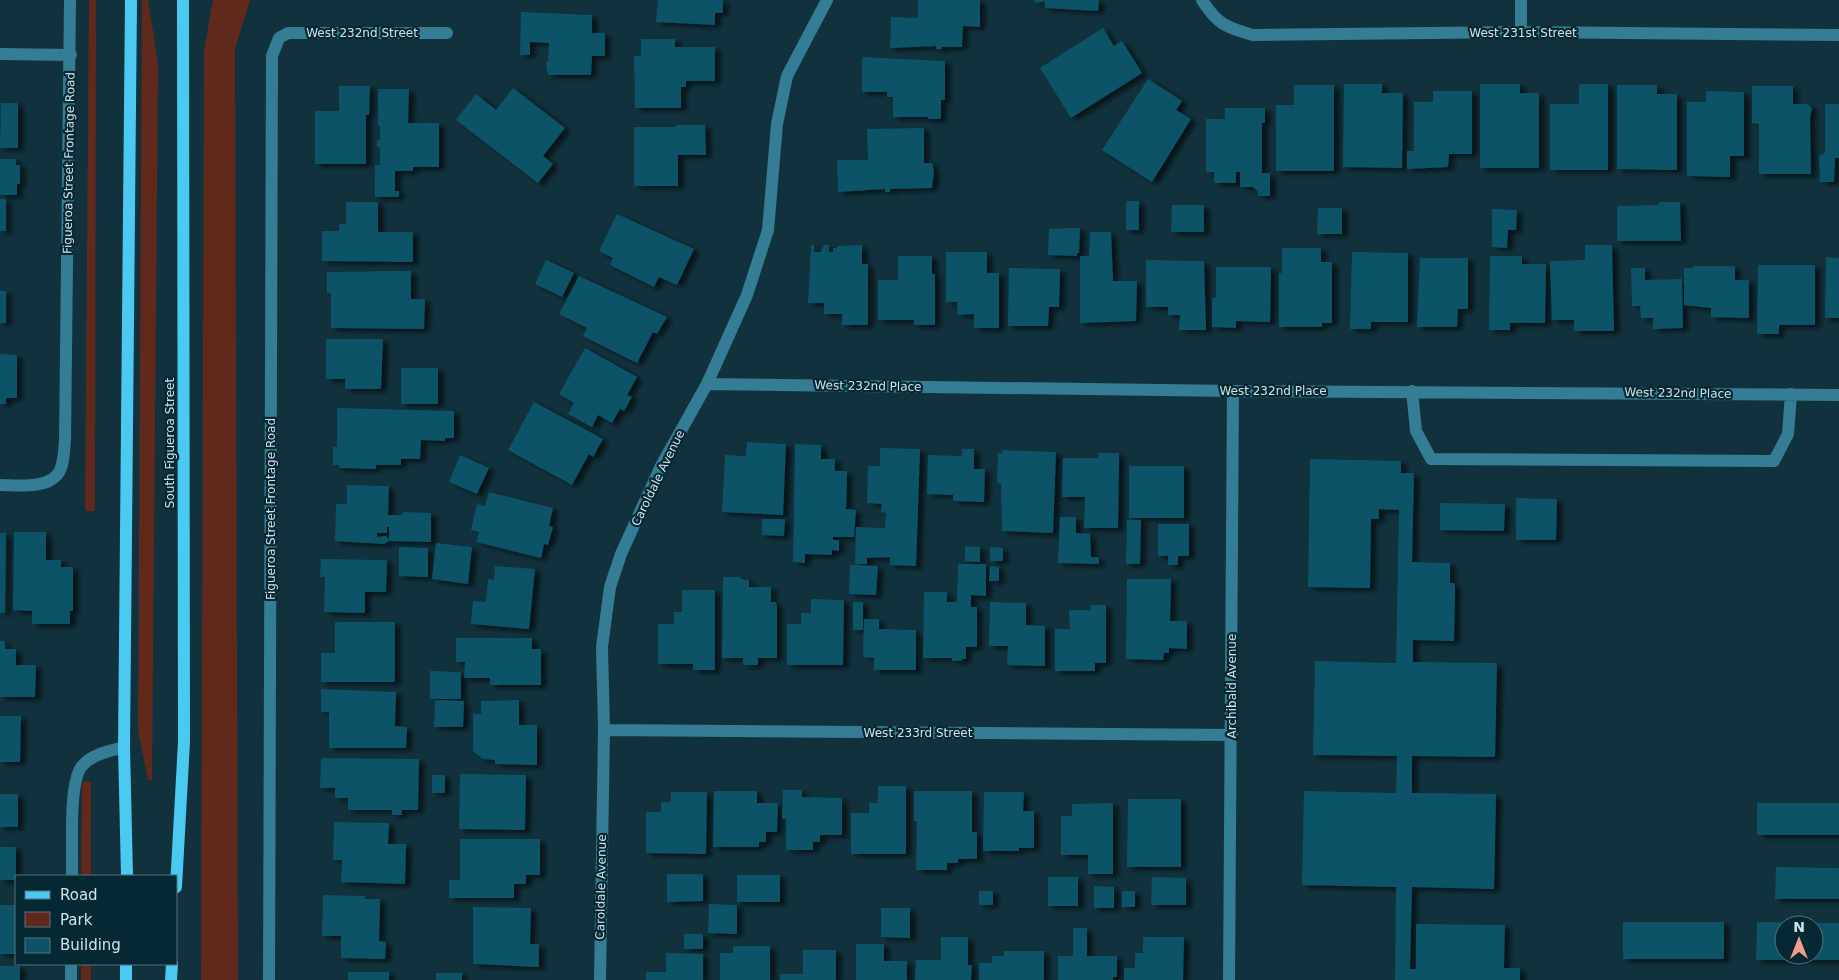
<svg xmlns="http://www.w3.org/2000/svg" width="1839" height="980" font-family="'DejaVu Sans',sans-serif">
  <defs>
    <filter id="shadow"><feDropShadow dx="5.5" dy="3" stdDeviation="2.5" flood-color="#0009"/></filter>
  </defs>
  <rect width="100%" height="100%" fill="#11323d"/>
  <path fill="#61291c" d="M89,0H96L95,511H85Z
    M142,0H148L158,64L152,780H148L138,730Z
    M213,0H250L235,49L238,980H201L204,50Z
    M87,781L91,783V876H81L82,783Z
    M81,964H91V980H81Z"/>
  <path fill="#0c5267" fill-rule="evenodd" filter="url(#shadow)" d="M658,0H723V13H715V25L656,22Z
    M918,0H980V27L963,26L962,47H942V49H936V46L890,48L891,17L918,18Z
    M1034,0H1099L1098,11L1045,8V1L1036,3Z
    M521,12L592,15V33H605V56H592L591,75H548L546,62H548L549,43L530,42V55H520Z
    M1103,28L1114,46L1122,41L1142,73L1071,118L1040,68Z
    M641,39H675V47H715V81H686V87H681V108H635L634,56H641Z
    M862,57L945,61V100H941V119H928V117H893V97H887V92H862Z
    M1148,79L1182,101L1176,110L1191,119L1152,182L1102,150Z
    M1344,84H1382V93H1403L1402,168L1343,167Z
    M1480,84H1520V93H1539V168H1480Z
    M1579,84H1608V170H1550V104H1579Z
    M1294,85H1334V171H1276V105H1294Z
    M1617,85H1657V94H1677V170L1617,169Z
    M339,86H370L369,115H366V164H315V111H339Z
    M1752,86H1793V104H1807L1812,108L1810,118L1811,174H1759V124L1752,123Z
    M513,88L565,128L543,156L553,164L538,183L456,120L476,94L496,110Z
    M378,89H409L408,123H439V167H413V171H395V191H399V197H375V165H380V147H377V140H380V126H378Z
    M1433,91H1472V154H1449L1448,167L1407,169V151H1414V102H1433Z
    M1706,91L1744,92V156H1730V177L1687,176V102H1706Z
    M1,103H18V148H0Z
    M1825,104H1839V158H1835L1834,182H1820L1819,156L1825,152Z
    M1225,108H1265V123H1262V173H1270V196H1258V192L1253,187H1240V172H1236V183H1214V172H1206V119H1225Z
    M676,125H705L706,155H678V186H634V127H676Z
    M924,128V163H932L934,172L932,188L890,189V192H885V189L838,192L837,160H868L867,129Z
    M0,159H16V165H20V184H17V195H0Z
    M0,199H6V231H0Z
    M1126,201H1139V230H1126Z
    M346,202H378V232H413V262L322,261V231H339V224H346Z
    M1659,202H1680L1681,241H1617V206L1659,205Z
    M1172,205H1204V232H1171Z
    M1318,208H1342V234H1317Z
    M1492,209L1517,210L1516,230H1508L1507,248L1492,247Z
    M617,214L694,249L677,285L659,277L654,287L610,265L613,258L599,251Z
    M1074,228H1080L1079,253H1077V256L1048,255L1049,229Z
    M1090,232H1111L1113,281H1137L1136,321L1080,323V256H1089Z
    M811,245H814V252H821L824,245H829V252H833V248H837V246L862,245V264H868V325H842V314H824V303H808Z
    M1585,245H1612L1614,331H1574V320H1552L1550,261L1585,260Z
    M1282,248H1321V262H1332V323H1322V327H1279V273H1282Z
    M946,252H987V273H999V328H974V314L958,315L957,302H946Z
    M1352,252L1408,253V322H1371V329H1350Z
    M898,256H932V274H935V325H914V320H878V280H898Z
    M1490,256H1522V264H1546L1545,323H1510V330H1489Z
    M1826,257L1839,258V318H1825Z
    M1420,258H1468V309H1458L1457,327H1417Z
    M546,260L574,273L562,297L535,284Z
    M1146,260L1204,261L1206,330H1179L1180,315H1168V307H1146Z
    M1758,265H1815V325H1779V334H1757Z
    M1693,266H1735V280H1749V318L1711,317V308L1684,305V268H1693Z
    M1216,267H1271L1270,322L1236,321V328L1212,327V298H1216Z
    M1009,268L1060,269L1059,307H1049L1048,326H1008Z
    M1631,268H1645V280L1682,279L1683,328L1653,329V318H1641L1640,306H1632Z
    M398,271H411V299H425L424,329L331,328V293H327V272Z
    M579,276L667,317L657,334L653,332L637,363L583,336L587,328L559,314Z
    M0,291H6V323H0Z
    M326,339H383L381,389H345V379H326Z
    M585,348L637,377L627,395L632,397L624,411L620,409L612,423L598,415L592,427L568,414L574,403L559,394Z
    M0,354L17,355V398H6V404H0Z
    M401,368H438V404H401Z
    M534,402L603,439L593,457L589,454L572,485L508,450Z
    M337,408L454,411V438H445V441L421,440L420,459H401V465H376V469L339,468V465H333V447H337Z
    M747,442L786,444L783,515L722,512L725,455L746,456Z
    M795,444L821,445V459H835V471H847L846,509L856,510L854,537H833V540H839V551L832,550V555L805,554V563L793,562Z
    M880,448L920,449L916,566L890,565V557L867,558V564H855L856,527L885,528L886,513L881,512L882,504L867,503L868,466H880Z
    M962,449H974V469H985L984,502L953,501V495L927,494L928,455L962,456Z
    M1002,450L1056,452L1053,533L1002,531L1001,484L997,483L998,453H1002Z
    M1098,453H1119L1118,528H1084L1085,497H1062L1063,458H1098Z
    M460,455L489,468L477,494L449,482Z
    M1310,459L1401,461V473H1414L1412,562L1450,563V583H1455L1454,641L1413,640V662L1497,663L1495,757L1412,756V793L1496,794L1494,889L1412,887L1410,969H1416V924L1505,925L1504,968H1520V980H1395L1396,887L1302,885L1304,791L1396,793L1397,756L1313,755L1315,661L1396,663L1399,510L1379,509V519H1371L1370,588L1308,587Z
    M1129,466H1184V518H1129Z
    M347,485L389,486L388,515H402V512L431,513V542L389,541L384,544L335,541L336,504H347ZM387,527H389V540L386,536L377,537V533H387Z
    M489,492L553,508L549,526L553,527L548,545L544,544L541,558L476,542L479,532L471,530L477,504L485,506Z
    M1516,498L1557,499L1556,540H1516Z
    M1440,503L1505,504L1504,531L1440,530Z
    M1060,517H1076V533L1090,534L1091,557H1099V564L1058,563Z
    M762,519H785L784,536L762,535Z
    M1127,520H1141L1140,564H1126Z
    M1158,524H1189V556H1178V565H1168V556H1158Z
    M14,532H46V560H61V567H73V611H70V624H32V611L13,610Z
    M0,533H6L5,613H0Z
    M436,543L472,547L468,584L432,579Z
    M965,546L980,547V562L965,561Z
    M399,547L428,548V577L399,576Z
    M990,547L1003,548V561H990Z
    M321,559L387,560L386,592H365V613L324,612L325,577H320Z
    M958,564H986V596L971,595V607H977V647H966V659H962V661H952V658H923L924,592H947V602H957Z
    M850,565L878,566L876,595L849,594Z
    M495,566L535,569L529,629L471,624L473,601L486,602L488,579L494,580Z
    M990,566L999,567V581H989Z
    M723,577H741L740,579L749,580V587H771V602H776L777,607V658H758V665H743V658H722Z
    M1127,579H1171L1170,621H1187V649L1169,648V653H1164L1163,660L1126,659Z
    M682,590H715V670H693V664H658V624H674V612H682Z
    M811,599L844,600L843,665H787V624H801V613H811Z
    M853,602H863V630H853Z
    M990,602L1026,603V625L1045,626V666L1007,665L1008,646H989Z
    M1091,605H1106V663H1095V671H1055V629H1070L1069,610H1091Z
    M864,619H879V629L916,630V670H874V658L863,657Z
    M335,622H395V682H321V653H335Z
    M456,638H532V649H541V685H490V678H464L465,662H456Z
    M0,641H5V649H16V665H36L35,697H0Z
    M430,671L461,672V699H430Z
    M321,689L396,692L395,726L407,727L406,748H329V712H321Z
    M435,700L464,701L463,727H434Z
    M519,700V725H537V765L495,764V760L483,759L473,751V714H481V701Z
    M0,716H21L20,762H0Z
    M321,758L419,759L418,810H402V815H392V810H348V798H335V788H320Z
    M460,774L526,775L525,830L459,829Z
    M432,775H445V793H432Z
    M878,786H906V854H851V813H869V803H878Z
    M783,790H802V797L842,798V835H820V842H813V850H786V819H782Z
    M714,791H757V803H778L777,832H766V842H759V847H713Z
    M914,791H972V832H977V859H958V863H947V870H916L917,821H914Z
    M671,792H707L706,854L646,853V812H661V802H671Z
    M984,792H1024L1023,811H1034V848H1019V851H983Z
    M0,794H18V827H0Z
    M1128,799H1181V867H1127Z
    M1113,803V874H1088V855H1061V816H1072V804Z
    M1757,803H1839V835H1757Z
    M334,822L389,823L388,844H406L405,884L341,882L342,860H333Z
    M460,839H540V875H526V884H514V898H449V880H460Z
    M0,847H16V880H0Z
    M1776,867L1839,868V899H1775Z
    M667,874H703V901L667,902Z
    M737,875H780V902H737Z
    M1048,877H1078V906H1048Z
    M1152,877L1186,878V905H1151Z
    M1094,886L1114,887V908H1094Z
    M979,891H993V905H979Z
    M1122,891H1135V907H1122Z
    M323,895L365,896V899H380L379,941L386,942L385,959L341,958V936H322Z
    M709,904L737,905V934L708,933Z
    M0,905H16V954H0Z
    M473,907L531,908L530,944H539V967L473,964Z
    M881,908H910V938L881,937Z
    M1623,922H1724V959H1623Z
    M1757,922L1839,923V960H1756ZM1784,925H1814V955H1784Z
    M1073,928H1087V956H1117V977H1113V980H1058V956H1073Z
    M684,934H703V949H684Z
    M941,937H968V965H972L971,980H915L916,960H941Z
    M1143,937H1184L1183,980H1124V968H1135V953H1143Z
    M856,944H884V961H907V980H856Z
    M733,946H770V980H720V953H733Z
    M803,950H836V980H780V974H803Z
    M1004,951H1044V980H979V963H992V956H1004Z
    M666,953L703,954V980H646V972H666Z
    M0,966H20V980H0Z
    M348,972H389V980H348Z
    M436,973H462V980H436Z"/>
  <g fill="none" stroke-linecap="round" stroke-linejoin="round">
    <path stroke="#347d95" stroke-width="12" d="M1202,0C1217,24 1227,28 1253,35L1521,32L1839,35
      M1521,32V0
      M0,54L71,55
      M707,384L1233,391L1839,395
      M1412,391L1416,431L1431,459L1774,461L1788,434L1791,394
      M0,485C16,485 45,489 57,475C64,467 64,451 65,440L70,0
      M604,730L1232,735
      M72,876C73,851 68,783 82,766C92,754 110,751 124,747
      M71,980V964
      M269,980L272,56L279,38L288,33H447
      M600,980L604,730L602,647L610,587L621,554L661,466L707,384L747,295L768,230L777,124L787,76L827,0
      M1229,980L1233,391"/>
    <path stroke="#4bc9f1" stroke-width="12" d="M127,876L124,747L131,0
      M176,887L184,742L183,0
      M126,980V964
      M171,980L172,964"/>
  </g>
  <g text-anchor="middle" stroke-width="4.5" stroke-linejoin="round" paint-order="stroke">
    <g font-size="12" fill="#d0e2e9" stroke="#062833">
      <text x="362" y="37">West 232nd Street</text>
      <text x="1523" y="37">West 231st Street</text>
      <text transform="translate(69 163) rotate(-89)" y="4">Figueroa Street Frontage Road</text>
      <text transform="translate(868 386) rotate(1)" y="4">West 232nd Place</text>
      <text x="1273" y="395">West 232nd Place</text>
      <text transform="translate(1678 393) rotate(1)" y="4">West 232nd Place</text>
      <text transform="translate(170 443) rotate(-90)" y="4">South Figueroa Street</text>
      <text transform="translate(658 478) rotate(-64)" y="4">Caroldale Avenue</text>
      <text transform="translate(271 509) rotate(-90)" y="4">Figueroa Street Frontage Road</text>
      <text transform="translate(1232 686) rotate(-90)" y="4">Archibald Avenue</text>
      <text x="918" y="737">West 233rd Street</text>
      <text transform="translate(601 887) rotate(-89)" y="4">Caroldale Avenue</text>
    </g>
  </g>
  <rect x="15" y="875" width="162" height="90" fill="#062833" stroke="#57727c"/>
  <rect x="25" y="891" width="25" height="8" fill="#4bc9f1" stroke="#57727c"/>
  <text x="60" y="900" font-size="15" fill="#d0e2e9">Road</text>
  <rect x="25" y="912" width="25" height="15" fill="#61291c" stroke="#57727c"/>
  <text x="60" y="925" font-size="15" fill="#d0e2e9">Park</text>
  <rect x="25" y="938" width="25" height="15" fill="#0c5267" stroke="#57727c"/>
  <text x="60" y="950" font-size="15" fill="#d0e2e9">Building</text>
  <g transform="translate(1799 940)"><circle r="24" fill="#062833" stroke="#57727c"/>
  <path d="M0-4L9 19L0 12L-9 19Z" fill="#f49e88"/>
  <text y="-8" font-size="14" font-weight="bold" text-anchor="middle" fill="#d0e2e9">N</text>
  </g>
</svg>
